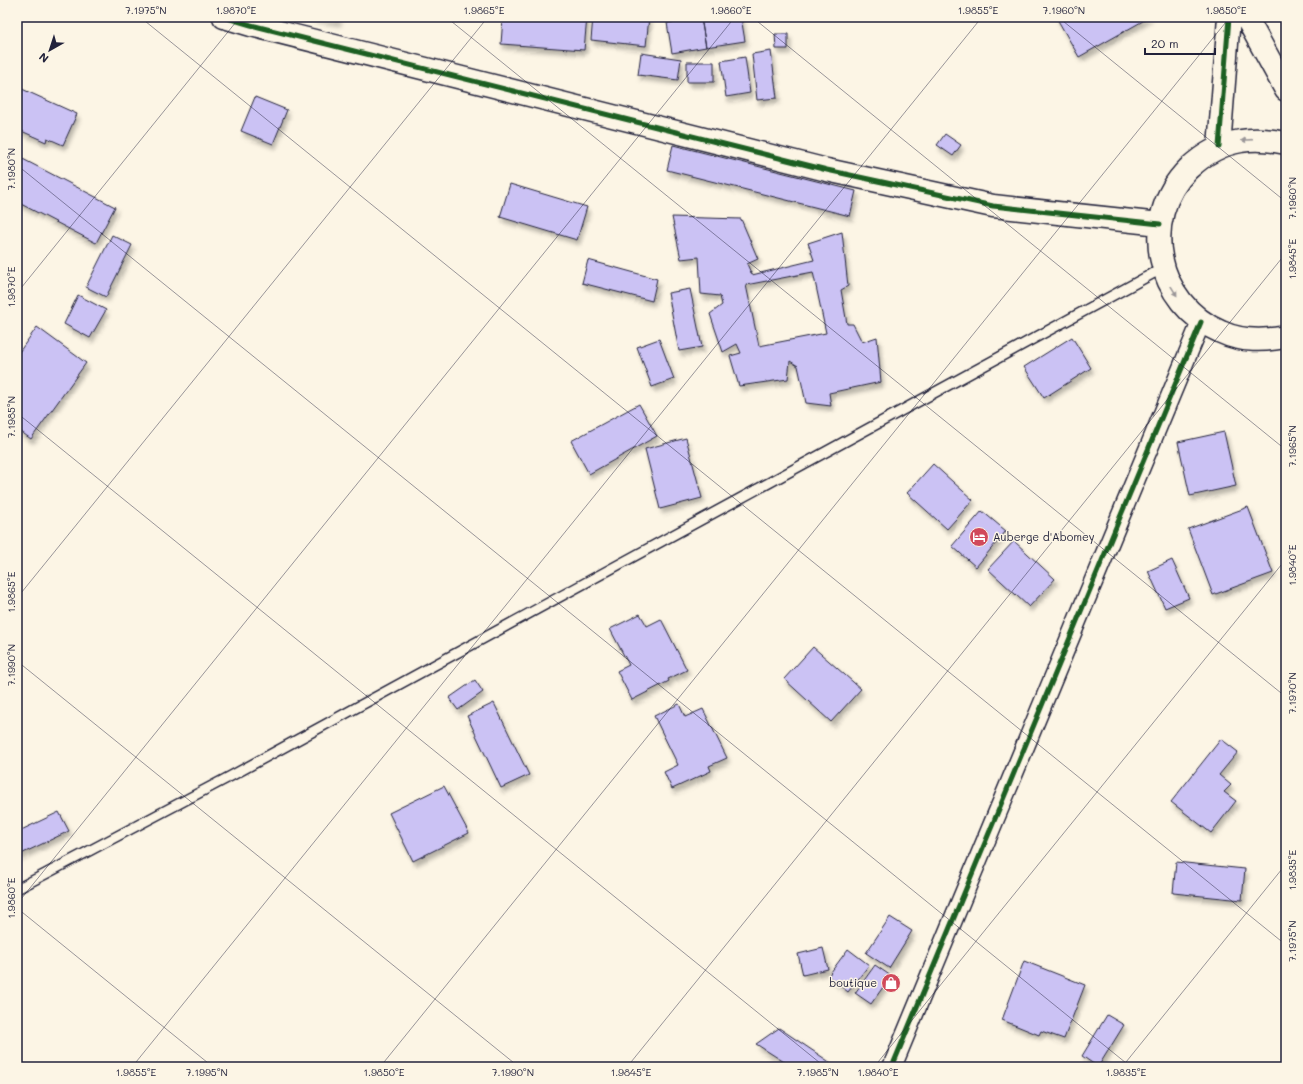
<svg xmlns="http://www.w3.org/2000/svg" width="1303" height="1084" font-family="Mali,sans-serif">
  <defs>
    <filter id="shadow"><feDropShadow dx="2.5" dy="4.5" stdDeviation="2" flood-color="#0004"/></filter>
  </defs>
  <rect width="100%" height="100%" fill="#fcf5e5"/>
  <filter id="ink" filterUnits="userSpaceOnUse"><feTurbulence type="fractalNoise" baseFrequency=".025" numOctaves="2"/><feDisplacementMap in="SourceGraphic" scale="8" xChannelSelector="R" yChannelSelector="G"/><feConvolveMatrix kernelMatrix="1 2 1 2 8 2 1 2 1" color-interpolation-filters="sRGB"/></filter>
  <g filter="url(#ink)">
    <path fill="#cbc2f4" stroke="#22223b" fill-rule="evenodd" filter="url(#shadow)" d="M310,17H339L338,21Z
      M503,17H587L584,50L501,44Z
      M593,17H649L646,46L591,40Z
      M708,17H741L745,41L706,47L701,18Z
      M1056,17H1150L1079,57Z
      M701,18L706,47L672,53L667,23Z
      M775,34H788V49H776Z
      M771,51L777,98L757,100L752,54Z
      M641,53L681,59L678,80L638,75Z
      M745,57L750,93L726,97L721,61Z
      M687,62H714V82H687Z
      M22,89L77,114L63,145L47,138L46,142L17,129V100Z
      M255,97L287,110L273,144L241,131Z
      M945,134L961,145L953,156L937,145Z
      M673,145L856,191L850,216L667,170Z
      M17,156L115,207L96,243L17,202Z
      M510,184L587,207L577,240L500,217Z
      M672,217L741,219L758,259L747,264L752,275L814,260L808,243L842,232L848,286L841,290L847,324H853L862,342L877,337L881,382L829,393L831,406L806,403L798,366L790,361L788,379L739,386L730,356L741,353L737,344L723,352L710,314L722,305L720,296L701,294L699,257L681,259ZM813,272L826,333L759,346L746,285Z
      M112,235L132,245L106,297L86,287Z
      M588,260L657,279L652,301L582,283Z
      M690,289L702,347L679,351L668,293Z
      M78,295L106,310L90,338L64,324Z
      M37,327L86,363L31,439L17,429V355Z
      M1072,337L1091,368L1044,398L1024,367Z
      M659,339L674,379L652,387L637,347Z
      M639,404L657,436L589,474L571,441Z
      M1224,432L1236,486L1190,496L1178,442Z
      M686,438L702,498L660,509L645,449Z
      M933,464L973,500L947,529L907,493Z
      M1248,507L1273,573L1213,595L1188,529Z
      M982,511L1006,531L976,567L952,546Z
      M1014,541L1055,579L1029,607L988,569Z
      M1172,560L1189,598L1165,608L1148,571Z
      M640,614L647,626L661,619L687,670L668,679L669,681L632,700L617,671L629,665L610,629Z
      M813,647L861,689L831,722L784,679Z
      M475,680L483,692L458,710L449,698Z
      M494,703L529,775L501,788L467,716Z
      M679,704L685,717L703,709L727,758L709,766L711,771L672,789L664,772L678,765L654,716Z
      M1221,739L1238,752L1219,775L1231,785L1224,792L1236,801L1211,833L1171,802Z
      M444,786L469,833L413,861L389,813Z
      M59,812L69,831L17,856V832Z
      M1176,862L1245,869L1242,900L1173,893Z
      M890,917L912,931L889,968L866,953Z
      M823,948L828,969L803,975L798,954Z
      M848,949L869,965L848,992L828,976Z
      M1024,961L1085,985L1064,1039L1041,1031L1039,1035L1002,1020Z
      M875,965L891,976L871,1004L855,993Z
      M1107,1015L1124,1025L1098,1067L1082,1056Z
      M779,1028L837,1067H792L756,1044Z"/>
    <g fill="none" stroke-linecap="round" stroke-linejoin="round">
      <defs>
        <path id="service" d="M17,889L231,776L1163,268"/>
        <path id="minor" d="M892,1067L1201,322"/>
        <path id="tertiary" d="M224,17L251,25L827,170L993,206L1160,224
          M1246,17L1286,90
          M1286,143C1271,140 1256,138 1241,141C1221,144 1203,155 1188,169C1138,219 1156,304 1221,332C1242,342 1264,341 1286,337
          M1219,147L1229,17"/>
      </defs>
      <use href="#service" stroke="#22223b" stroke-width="12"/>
      <use href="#minor" stroke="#22223b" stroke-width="21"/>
      <use href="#tertiary" stroke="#22223b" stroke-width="25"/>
      <use href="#service" stroke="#fcf5e5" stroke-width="9"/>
      <use href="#minor" stroke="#fcf5e5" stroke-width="18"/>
      <use href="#tertiary" stroke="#fcf5e5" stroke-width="22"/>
      <defs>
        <path id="cycleway" d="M224,17L251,25L827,170L993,206L1160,224
          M1219,147L1229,17
          M892,1067L1201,322"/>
      </defs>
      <use href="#cycleway" stroke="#fcf5e5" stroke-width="8"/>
      <use href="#cycleway" stroke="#1b5e20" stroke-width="5"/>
    </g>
    <defs><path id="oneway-solid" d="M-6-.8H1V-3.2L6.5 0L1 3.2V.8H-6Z"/></defs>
    <g fill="#9a9698">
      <use href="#oneway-solid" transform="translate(1247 140) rotate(176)"/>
      <use href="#oneway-solid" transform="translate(1174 291) rotate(58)"/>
    </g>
  </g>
  <path fill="none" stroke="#22223b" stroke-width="1" stroke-opacity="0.45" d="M140,17L1286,945M446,17L1286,697M752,17L1286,450M1058,17L1286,202M17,165L1131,1067M17,293L240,17M17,413L825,1067M17,598L488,17M17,661L519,1067M17,904L735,17M17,908L213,1067M132,1067L982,17M380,1067L1230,17M627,1067L1286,253M874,1067L1286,559M1122,1067L1286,864"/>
  <defs>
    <symbol id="hotel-disc" viewBox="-11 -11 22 22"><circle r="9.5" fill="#d1495b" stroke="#fcf5e5"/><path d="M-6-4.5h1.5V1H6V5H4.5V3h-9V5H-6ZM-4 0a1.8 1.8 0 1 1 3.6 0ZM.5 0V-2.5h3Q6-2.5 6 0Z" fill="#fff"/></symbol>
    <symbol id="shop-disc" viewBox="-11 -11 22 22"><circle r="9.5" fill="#d1495b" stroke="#fcf5e5"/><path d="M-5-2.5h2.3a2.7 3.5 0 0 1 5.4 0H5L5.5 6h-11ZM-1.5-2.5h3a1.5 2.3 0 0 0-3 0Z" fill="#fff"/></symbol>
  </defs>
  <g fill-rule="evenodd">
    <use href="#hotel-disc" x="968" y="526" width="22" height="22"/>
    <use href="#shop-disc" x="880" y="972" width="22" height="22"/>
  </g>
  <g text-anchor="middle" stroke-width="3" stroke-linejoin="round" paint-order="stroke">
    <g font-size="11" fill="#22223b" stroke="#fcf5e5" text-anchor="start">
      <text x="993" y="541">Auberge d'Abomey</text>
      <text x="877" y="987" text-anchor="end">boutique</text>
    </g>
  </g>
  <rect width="1303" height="1084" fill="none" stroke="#fcf5e5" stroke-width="44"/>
  <g transform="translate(50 50) rotate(219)" stroke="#fcf5e5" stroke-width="3" paint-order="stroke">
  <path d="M0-3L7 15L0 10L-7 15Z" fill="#22223b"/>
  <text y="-6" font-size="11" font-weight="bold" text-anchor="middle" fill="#22223b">N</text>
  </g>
  <path d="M1145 48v6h70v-6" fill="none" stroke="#22223b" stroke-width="2"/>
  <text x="1151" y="48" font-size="12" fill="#22223b" stroke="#fcf5e5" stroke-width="3" paint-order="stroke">20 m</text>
  <rect x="22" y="22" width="1259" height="1040" fill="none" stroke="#22223b" stroke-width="1.5"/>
  <g font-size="10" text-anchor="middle" fill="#22223b">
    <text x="146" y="14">7.1975°N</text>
    <text x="236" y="14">1.9870°E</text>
    <text x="484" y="14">1.9865°E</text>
    <text x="731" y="14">1.9860°E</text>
    <text x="978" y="14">1.9855°E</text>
    <text x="1064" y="14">7.1960°N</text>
    <text x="1226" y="14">1.9850°E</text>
    <text transform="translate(11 169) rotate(-90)" y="4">7.1980°N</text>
    <text transform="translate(1292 198) rotate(-90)" y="4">7.1960°N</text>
    <text transform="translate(1292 259) rotate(-90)" y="4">1.9845°E</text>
    <text transform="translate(11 287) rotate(-90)" y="4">1.9870°E</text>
    <text transform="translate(11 417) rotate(-90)" y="4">7.1985°N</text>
    <text transform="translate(1292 446) rotate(-90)" y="4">7.1965°N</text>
    <text transform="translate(1292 565) rotate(-90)" y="4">1.9840°E</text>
    <text transform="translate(11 592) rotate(-90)" y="4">1.9865°E</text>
    <text transform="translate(11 665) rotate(-90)" y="4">7.1990°N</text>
    <text transform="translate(1292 693) rotate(-90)" y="4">7.1970°N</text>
    <text transform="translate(1292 870) rotate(-90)" y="4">1.9835°E</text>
    <text transform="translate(11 898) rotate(-90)" y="4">1.9860°E</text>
    <text transform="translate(1292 941) rotate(-90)" y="4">7.1975°N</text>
    <text x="136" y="1076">1.9855°E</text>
    <text x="207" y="1076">7.1995°N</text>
    <text x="384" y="1076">1.9850°E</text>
    <text x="513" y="1076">7.1990°N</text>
    <text x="631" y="1076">1.9845°E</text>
    <text x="818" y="1076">7.1985°N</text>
    <text x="878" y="1076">1.9840°E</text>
    <text x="1126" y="1076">1.9835°E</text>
  </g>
</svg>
